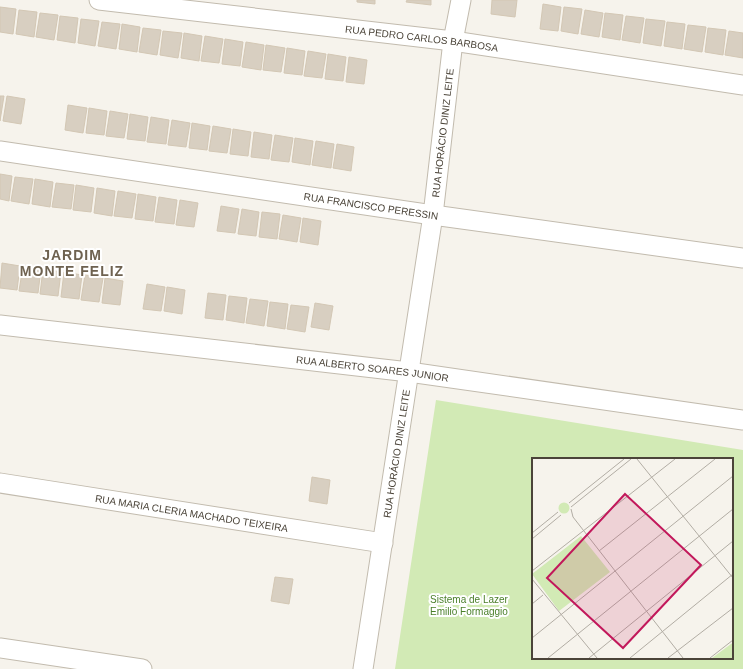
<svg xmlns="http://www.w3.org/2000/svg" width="743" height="669" font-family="Helvetica,sans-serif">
  <rect width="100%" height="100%" fill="#f6f3ec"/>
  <path fill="#d2eab5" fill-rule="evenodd" d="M436,400L743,450V669H395ZM533,459H732V658H533Z"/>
  <path fill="#d8cfc1" stroke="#d3c7b4" d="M357,0H375V4L357,2Z
    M407,0H431V5L406,2Z
    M492,0H517L515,17L491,14Z
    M543,4L561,7L558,31L540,29Z
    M0,7L16,9L13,34L0,32Z
    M564,7L582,9L578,34L561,31Z
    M19,10L37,12L34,37L16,34Z
    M585,10L603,13L599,37L581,34Z
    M40,13L58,15L54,40L36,37Z
    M605,13L623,15L620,40L602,37Z
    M60,16L78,18L75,43L57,40Z
    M626,16L644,18L640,43L622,40Z
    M81,19L99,21L95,46L78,43Z
    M646,19L665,21L661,46L643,43Z
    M102,22L120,24L116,49L98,46Z
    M667,22L685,24L682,49L664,46Z
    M122,24L140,27L137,52L119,49Z
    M688,25L706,27L702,52L684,49Z
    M143,28L161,30L157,55L139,52Z
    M708,28L726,30L723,55L705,52Z
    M163,31L182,33L178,58L160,55Z
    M729,31L743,33V58L725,55Z
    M184,33L202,36L199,61L181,58Z
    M205,36L223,39L219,63L201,61Z
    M225,39L243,42L240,66L222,64Z
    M246,42L264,45L261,70L242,67Z
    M266,45L285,48L281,72L263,70Z
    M287,48L305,51L302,75L284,73Z
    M308,51L326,54L322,78L304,76Z
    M328,54L346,57L343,81L325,79Z
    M349,57L367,60L364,84L346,82Z
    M0,96H4L0,121Z
    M7,96L25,99L21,124L3,121Z
    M68,105L87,108L83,133L65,130Z
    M89,108L107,111L104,135L86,133Z
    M110,111L128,114L124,138L106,136Z
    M130,114L148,117L145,141L127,139Z
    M151,117L169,120L166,144L147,142Z
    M172,120L190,123L186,147L168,145Z
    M192,123L210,126L207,150L189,148Z
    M213,126L231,129L227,153L209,151Z
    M233,129L251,132L248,156L230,154Z
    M254,132L272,135L269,159L251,157Z
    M275,135L293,138L289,162L271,160Z
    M295,138L313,141L310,165L292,162Z
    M316,141L334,144L331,168L312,165Z
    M337,144L354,147L351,171L333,168Z
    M0,174L12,176L9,201L0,199Z
    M15,177L33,179L29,204L11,201Z
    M35,179L53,182L50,207L32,204Z
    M56,183L74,185L71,209L52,207Z
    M76,185L94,188L91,212L73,210Z
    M97,188L115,191L112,216L94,213Z
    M118,191L136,194L132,218L114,216Z
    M138,194L156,197L153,221L135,219Z
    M159,197L177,200L174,224L155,222Z
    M180,200L198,203L194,227L176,225Z
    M221,206L239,209L235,233L217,231Z
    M242,209L259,212L256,236L238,234Z
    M262,212L280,214L277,239L259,237Z
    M283,215L301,218L297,242L279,239Z
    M303,218L321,221L318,245L300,242Z
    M2,263L20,266L17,290L0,288Z
    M23,266L41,269L38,293L19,291Z
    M43,269L61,272L58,296L40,294Z
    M64,272L82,275L79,299L61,297Z
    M85,275L103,278L99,302L81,300Z
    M105,278L123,281L120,305L102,303Z
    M147,284L165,287L161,311L143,309Z
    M167,287L185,290L182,314L164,311Z
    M208,293L226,295L223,320L205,318Z
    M229,296L247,298L244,323L226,320Z
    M250,299L268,301L264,326L246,323Z
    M270,302L288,304L285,329L267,326Z
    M315,303L333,306L329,330L311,327Z
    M291,305L309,307L305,332L287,329Z
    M312,477L330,480L327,504L309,501Z
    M275,577L293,579L289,604L271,601Z"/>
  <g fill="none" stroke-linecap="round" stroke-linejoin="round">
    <defs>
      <g id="minor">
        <path id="s1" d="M99,0L453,41L743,85"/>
        <path id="s2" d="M0,151L433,215L743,258"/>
        <path id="s3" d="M0,325L409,372L743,420"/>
        <path id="s4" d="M0,483L383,543"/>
        <path d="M0,648L142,669"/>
        <path id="s5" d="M363,669L433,215L453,41L461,0"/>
      </g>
    </defs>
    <use href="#minor" stroke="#c2bbae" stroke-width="21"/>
    <use href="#minor" stroke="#fff" stroke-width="19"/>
  </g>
  <g text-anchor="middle" stroke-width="4" stroke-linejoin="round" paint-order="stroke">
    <g font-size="10" fill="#4b4439" stroke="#fff">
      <text dy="4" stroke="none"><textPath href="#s1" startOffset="325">RUA PEDRO CARLOS BARBOSA</textPath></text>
      <text dy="4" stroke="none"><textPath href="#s5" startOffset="542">RUA HORÁCIO DINIZ LEITE</textPath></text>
      <text dy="4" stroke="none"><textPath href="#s2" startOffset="375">RUA FRANCISCO PERESSIN</textPath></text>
      <text dy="4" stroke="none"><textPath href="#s3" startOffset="375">RUA ALBERTO SOARES JUNIOR</textPath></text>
      <text dy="4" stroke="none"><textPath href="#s5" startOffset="218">RUA HORÁCIO DINIZ LEITE</textPath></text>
      <text dy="4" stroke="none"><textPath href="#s4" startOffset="194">RUA MARIA CLERIA MACHADO TEIXEIRA</textPath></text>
    </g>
    <g font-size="10" fill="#4a7f2a" stroke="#fff">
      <text x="469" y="603">Sistema de Lazer<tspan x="469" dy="12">Emilio Formaggio</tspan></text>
    </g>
    <g font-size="14" font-weight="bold" letter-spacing="1" fill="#6e6250" stroke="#fff">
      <text x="72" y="260">JARDIM<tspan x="72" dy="16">MONTE FELIZ</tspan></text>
    </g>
  </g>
  <g transform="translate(532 458)">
    <rect width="201" height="201" fill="#f6f3ec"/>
    <path d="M26.5 50a5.5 5.5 0 1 1 11 0a5.5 5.5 0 1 1-11 0ZM49,78L78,114L27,153L0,116ZM201,185V200H180L199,186Z" fill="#d2eab5"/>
    <path fill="none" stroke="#b2ada4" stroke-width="1" d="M105,1L201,120M37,45L92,1M39,49L99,1M39,51L41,59L151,200M0,75L26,54M0,81L29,57M67,93L183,1M0,113L143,1M0,121L65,200M0,146L11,137M0,180L201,18M16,200L201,51M57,200L201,83M98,200L201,116M136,200L201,150M178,200L201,182"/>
    <path fill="#c2185b" fill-opacity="0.15" stroke="#c2185b" stroke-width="2" d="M93,36L169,107L91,190L15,120Z"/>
    <rect width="201" height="201" fill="none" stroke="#4b4439" stroke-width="2"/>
  </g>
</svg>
